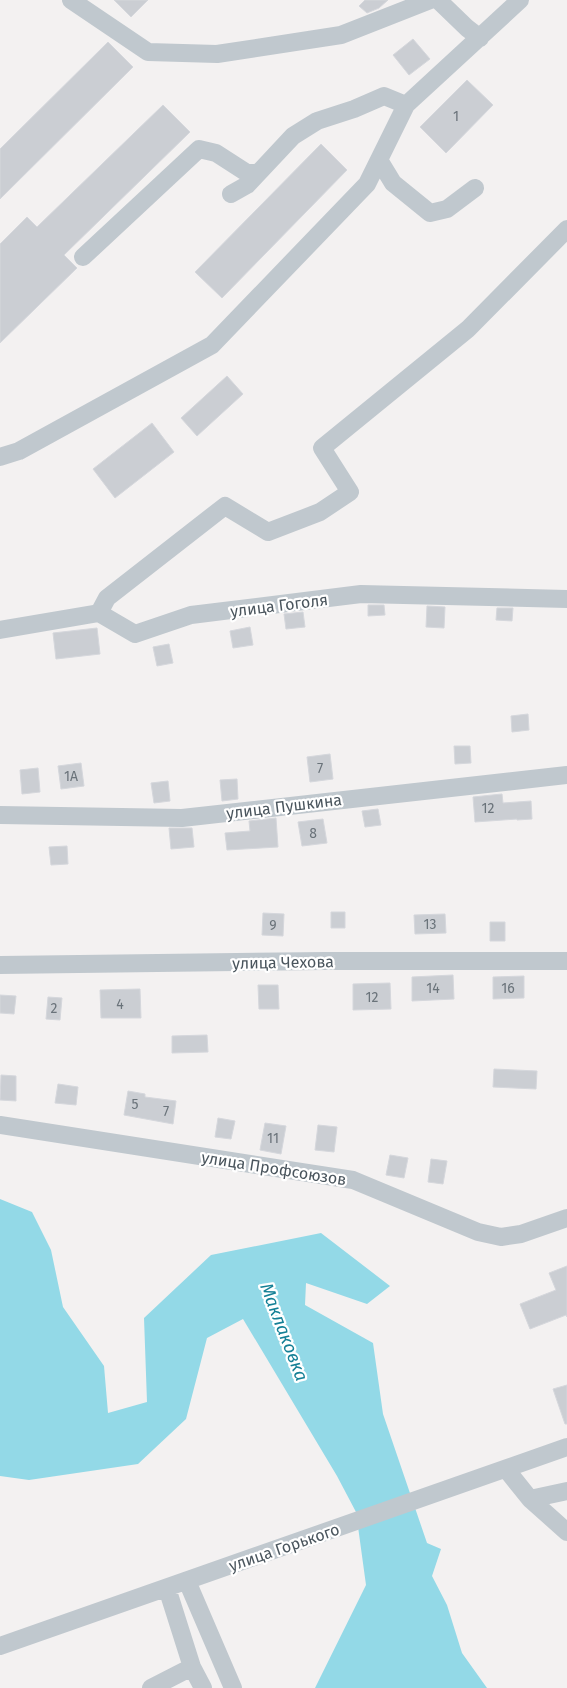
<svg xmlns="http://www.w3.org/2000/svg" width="567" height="1688" font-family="'Fira Sans',sans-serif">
  <rect width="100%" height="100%" fill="#f3f1f1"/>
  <path fill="#93d9e7" d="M0,1199L32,1212L51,1250L63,1307L104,1366L108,1413L147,1402L144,1318L211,1255L321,1233L390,1286L367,1304L306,1283L305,1305L373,1343L383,1414L427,1543L441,1549L432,1576L447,1605L462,1653L487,1688H315L366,1585L356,1512L337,1476L243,1319L207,1338L186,1419L138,1464L29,1480L0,1476Z"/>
  <path fill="#cbced3" stroke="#d5d7dc" d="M114,0H148L131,17Z
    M365,0H388L379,8L367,13L359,6Z
    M413,39L430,59L409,75L393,55Z
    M108,42L133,67L0,199V149Z
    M467,80L493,105L446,153L420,127Z
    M163,105L190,132L64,255L77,268L0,343V244L27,217L37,227Z
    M321,144L347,170L222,298L195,272Z
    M227,376L243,394L197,436L181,418Z
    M152,423L174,452L115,498L93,469Z
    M368,605H384L385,615L368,616Z
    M427,606L445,607L444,628L426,627Z
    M497,608H513L512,621L496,620Z
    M303,612L305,627L286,629L284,614Z
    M250,627L253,645L233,648L230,631Z
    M97,628L100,654L56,659L53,633Z
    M169,644L173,663L157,666L153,647Z
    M528,714L529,730L512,732L511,716Z
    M454,746H470L471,763L455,764Z
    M330,754L333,779L310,782L307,757Z
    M81,763L84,786L61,789L58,766Z
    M38,768L40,792L22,794L20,770Z
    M237,779L238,799L222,801L220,780Z
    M168,781L170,801L154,803L151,783Z
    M502,794L503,803L531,801L532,819L517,820V819L475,822L473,797Z
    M378,809L381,825L365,827L362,811Z
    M276,818L278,847L227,850L225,833L250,831L249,821Z
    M323,819L327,843L302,846L298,822Z
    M169,828H192L194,847L171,849Z
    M67,846L68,864L51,865L49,847Z
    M331,912H345V928H331Z
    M263,913L284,914L283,936L262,935Z
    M445,914L446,933L415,934L414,915Z
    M490,922H505V941H490Z
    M453,975L454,999L412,1001V977Z
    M524,976V998L493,999V977Z
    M390,983L391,1009L353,1010V984Z
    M258,985H278L279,1009H259Z
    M140,989L141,1018H101L100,990Z
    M0,995L16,996L14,1014L0,1013Z
    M48,997L62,998L60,1020L46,1019Z
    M207,1035L208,1052L172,1053V1036Z
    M494,1069L537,1071L536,1089L493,1087Z
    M1,1075L16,1076V1101L0,1100Z
    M58,1084L78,1087L76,1105L55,1103Z
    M128,1091L145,1094V1097L176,1101L173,1124L124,1115Z
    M218,1118L235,1121L231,1139L215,1137Z
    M265,1123L286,1126L281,1154L260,1150Z
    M318,1125L337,1127L334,1152L315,1150Z
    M390,1155L408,1158L404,1178L386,1175Z
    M431,1159L447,1161L443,1184L428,1182Z
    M567,1266V1317L566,1315L530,1329L520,1304L556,1290L549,1273Z
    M567,1385V1424H565L553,1389Z"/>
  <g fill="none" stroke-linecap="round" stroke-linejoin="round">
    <path stroke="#c0c8ce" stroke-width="18" d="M71,0L148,52L217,54L341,35L430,0
      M438,0L467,28L480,38
      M379,160L393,183L430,213L447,209L475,188
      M231,194L247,185L293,136L317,121L354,109L384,96L406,105
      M83,257L199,149L216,153L247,173H258
      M0,457L19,451L212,345L367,184L406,105L520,0
      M99,613L107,598L225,506L268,532L320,512L350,492L322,448L468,329L567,229
      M0,630L99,613L135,634L191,615L361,594L567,599
      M0,815L182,818L567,775
      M0,965L325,961H567
      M0,1125L353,1180L478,1232L501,1237L521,1234L567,1218
      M506,1469L530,1499L567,1532
      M530,1499L567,1491
      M187,1581L233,1688
      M167,1588L192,1667L203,1688
      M0,1646L567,1447
      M151,1688L192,1667"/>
  </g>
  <g text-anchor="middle" stroke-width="4.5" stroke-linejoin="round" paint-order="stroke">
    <g font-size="14" fill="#6a737a">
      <text x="456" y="121">1</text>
      <text x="320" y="773">7</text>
      <text x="71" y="781">1А</text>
      <text x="488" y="813">12</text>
      <text x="313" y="838">8</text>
      <text x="430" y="929">13</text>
      <text x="273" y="930">9</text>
      <text x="433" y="993">14</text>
      <text x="508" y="993">16</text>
      <text x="372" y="1002">12</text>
      <text x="120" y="1009">4</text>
      <text x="54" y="1013">2</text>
      <text x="135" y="1109">5</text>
      <text x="166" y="1116">7</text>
      <text x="273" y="1143">11</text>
    </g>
    <g font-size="16" fill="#4a555d" stroke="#fff">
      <text transform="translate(279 605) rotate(-7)" y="6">улица Гоголя</text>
      <text transform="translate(284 806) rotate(-7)" y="6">улица Пушкина</text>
      <text transform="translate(283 962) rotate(-1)" y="6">улица Чехова</text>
      <text transform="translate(274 1168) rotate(9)" y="6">улица Профсоюзов</text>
      <text transform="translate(284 1547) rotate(-19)" y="6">улица Горького</text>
    </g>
    <g font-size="18" font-style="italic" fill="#158096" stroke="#fff">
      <text transform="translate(284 1332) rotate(69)" y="6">Маклаковка</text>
    </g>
  </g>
</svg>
